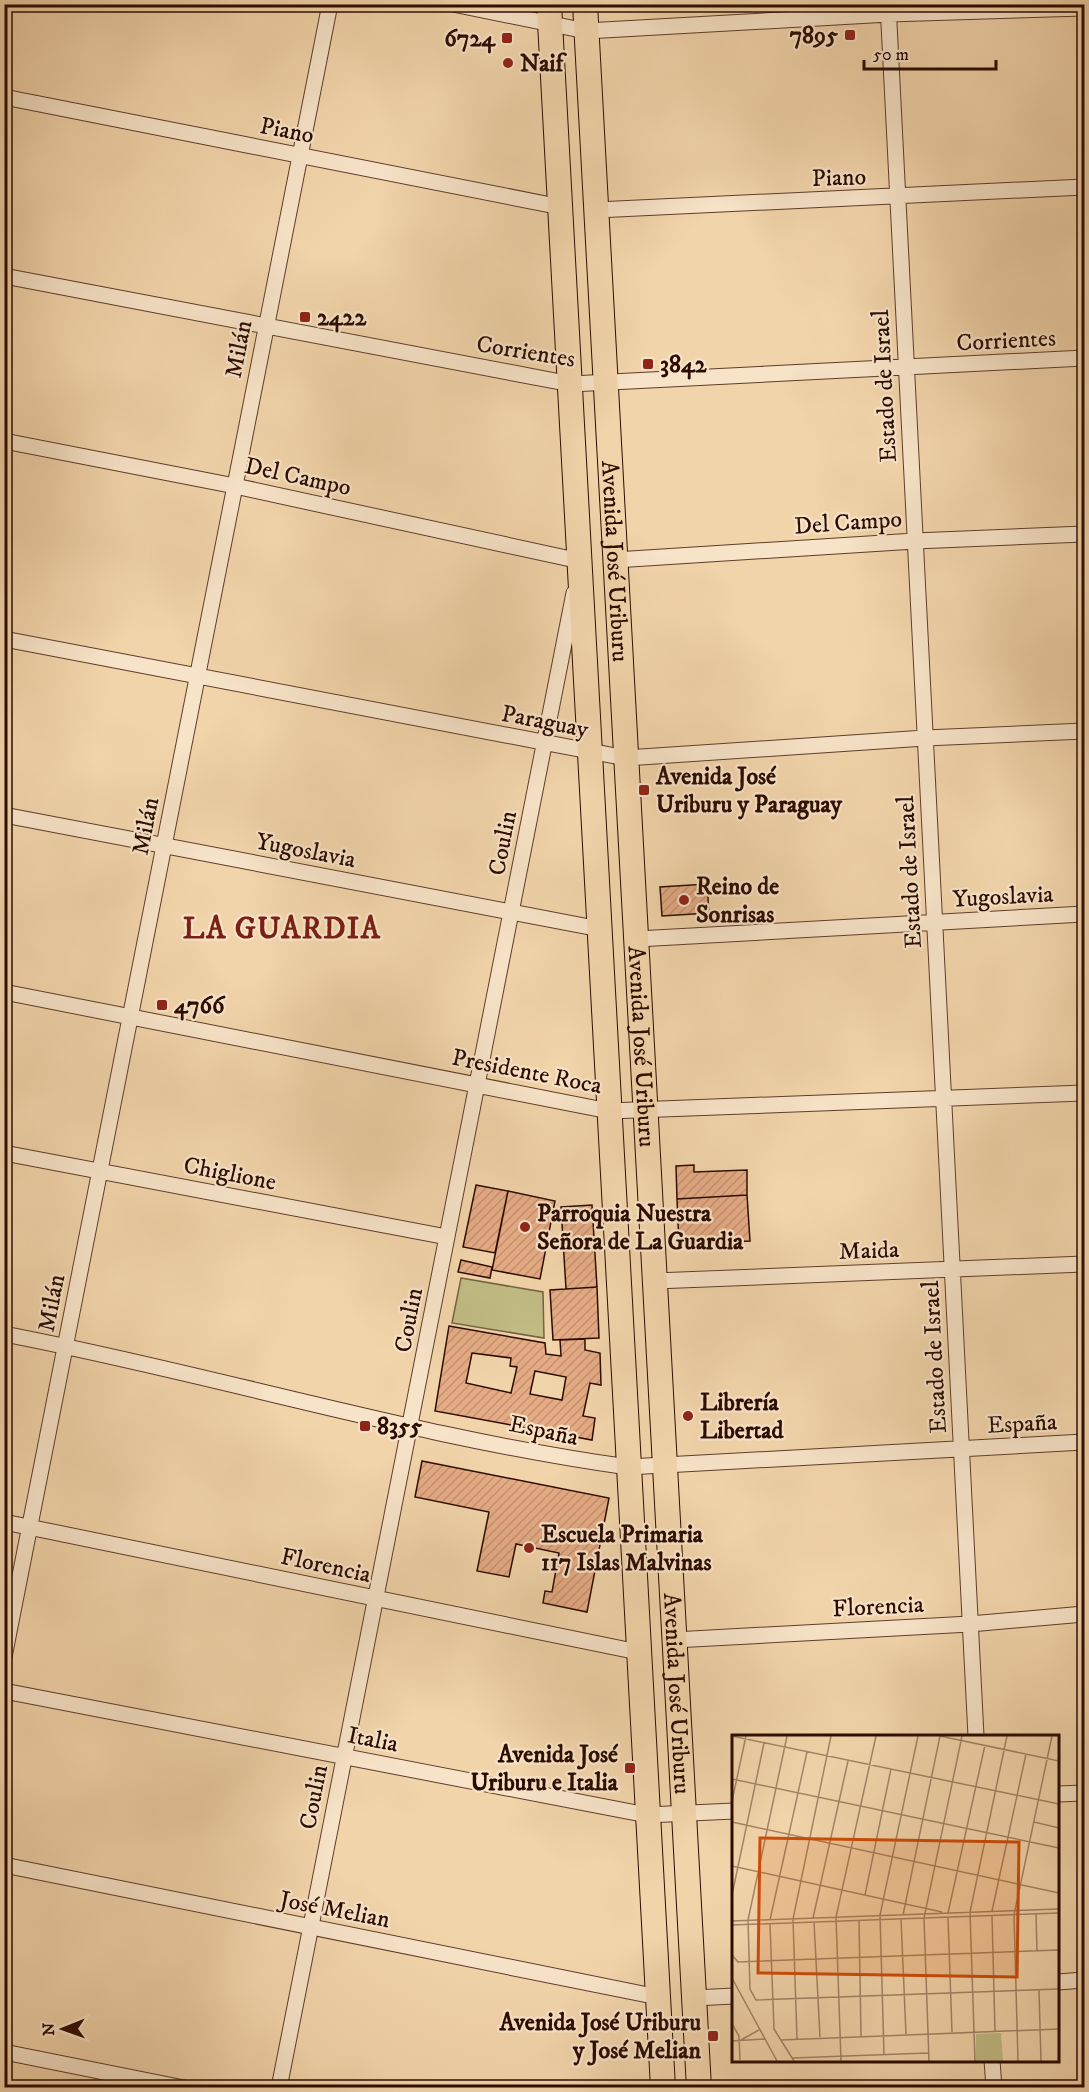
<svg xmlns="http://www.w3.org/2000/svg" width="1089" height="2092" font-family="'IM FELL DW Pica',serif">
  <defs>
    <pattern id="building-hatch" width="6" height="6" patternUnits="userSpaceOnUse" patternTransform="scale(1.5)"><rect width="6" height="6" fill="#e5ab85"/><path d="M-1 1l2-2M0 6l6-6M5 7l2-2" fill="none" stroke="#c59271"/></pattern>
  </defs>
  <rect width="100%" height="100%" fill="#f2d4aa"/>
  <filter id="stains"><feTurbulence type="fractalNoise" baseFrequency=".00333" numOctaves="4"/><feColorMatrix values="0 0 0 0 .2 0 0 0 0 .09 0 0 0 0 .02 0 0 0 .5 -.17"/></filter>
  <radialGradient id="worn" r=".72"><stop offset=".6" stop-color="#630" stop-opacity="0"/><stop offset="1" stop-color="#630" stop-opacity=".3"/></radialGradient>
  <path fill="#c1bb84" stroke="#766342" stroke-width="1.5" d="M461,1278L543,1292L544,1338L452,1323Z"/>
  <path fill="url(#building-hatch)" stroke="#2c0b00" stroke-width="1.5" fill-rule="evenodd" d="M697,4H784L698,9Z
    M707,884L709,913L662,916L660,887Z
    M694,1165V1172L747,1170V1195L677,1199L676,1166Z
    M476,1185L508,1191L495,1253L463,1247Z
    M508,1191L555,1201L540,1279L492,1270Z
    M747,1195L750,1241L679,1244L677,1199Z
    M592,1205L597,1287L566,1289L561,1207Z
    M461,1260L492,1267L490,1278L458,1272Z
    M597,1287L599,1338L553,1340L550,1290Z
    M449,1326L545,1343L546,1354L561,1356L560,1340L585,1339V1350L600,1353L601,1385L590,1383L583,1416L595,1418L592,1440L435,1411ZM472,1353L511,1358L510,1366L517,1367L511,1393L466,1383ZM535,1371L566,1377L562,1400L530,1394Z
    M422,1461L609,1498L587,1612L543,1603L545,1591L552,1592L559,1553L516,1544L509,1577L477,1571L489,1512L415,1497Z"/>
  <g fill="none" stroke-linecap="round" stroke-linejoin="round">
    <defs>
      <path id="minor" d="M453,4L586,31L889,14L1084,8
        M888,4L976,1736
        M4,97L561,207
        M596,210L1084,187
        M4,276L571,384L1084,358
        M4,441L235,486L580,561L579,567
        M615,560L915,541L1084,534
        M4,639L626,758L925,738L1084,731
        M4,815L600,929
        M637,939L1084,914
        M4,992L609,1111L1084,1093
        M4,1153L447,1237
        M655,1281L1084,1264
        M4,1334C213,1374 418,1438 628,1467L1084,1442
        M4,1522L638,1652
        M674,1640L970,1624L1084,1614
        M4,1657L330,4
        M4,1691L647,1815L734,1811
        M1058,1794L1084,1793
        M4,1865L658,1997
        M1058,1982L1084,1980
        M694,1998L734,1996
        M4,2052L184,2088
        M992,2060L994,2088
        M279,2088L574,593"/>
      <g id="primary">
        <path d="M549,4L663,2088"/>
        <path id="s1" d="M585,4L699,2088"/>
      </g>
    </defs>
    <use href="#minor" stroke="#5e3d2a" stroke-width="17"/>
    <use href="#primary" stroke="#2c0b00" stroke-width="26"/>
    <use href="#minor" stroke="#f7e3c8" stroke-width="15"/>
    <use href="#primary" stroke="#f2d4aa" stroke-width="24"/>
  </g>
  <g fill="#8f2418" stroke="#f7e3c8" stroke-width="2">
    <rect x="844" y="29" width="12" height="12" rx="3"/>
    <rect x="501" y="32" width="12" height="12" rx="3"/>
    <circle cx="508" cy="63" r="6"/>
    <rect x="299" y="311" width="12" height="12" rx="3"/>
    <rect x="642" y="358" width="12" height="12" rx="3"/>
    <rect x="638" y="784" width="12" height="12" rx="3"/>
    <circle cx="684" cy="900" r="6"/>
    <rect x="156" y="999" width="12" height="12" rx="3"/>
    <circle cx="525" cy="1227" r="6"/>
    <circle cx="688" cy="1416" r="6"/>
    <rect x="359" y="1420" width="12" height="12" rx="3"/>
    <circle cx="529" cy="1548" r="6"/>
    <rect x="624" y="1762" width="12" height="12" rx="3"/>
    <rect x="707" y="2030" width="12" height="12" rx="3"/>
  </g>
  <g text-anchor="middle" stroke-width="4.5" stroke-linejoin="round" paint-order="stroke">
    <g font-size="24" font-weight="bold" fill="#2c0b00" stroke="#f7e3c8" text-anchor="start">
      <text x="838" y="43" text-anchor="end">7895</text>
      <text x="495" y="46" text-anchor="end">6724</text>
      <text x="520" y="71">Naif</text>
      <text x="317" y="325">2422</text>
      <text x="660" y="372">3842</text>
      <text x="656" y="784">Avenida José<tspan x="656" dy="28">Uriburu y Paraguay</tspan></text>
      <text x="696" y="894">Reino de<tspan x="696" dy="28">Sonrisas</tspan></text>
      <text x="174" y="1013">4766</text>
      <text x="537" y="1221">Parroquia Nuestra<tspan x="537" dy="28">Señora de La Guardia</tspan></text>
      <text x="700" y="1410">Librería<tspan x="700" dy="28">Libertad</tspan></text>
      <text x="377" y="1434">8355</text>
      <text x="541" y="1542">Escuela Primaria<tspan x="541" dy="28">117 Islas Malvinas</tspan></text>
      <text x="618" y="1762" text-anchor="end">Avenida José<tspan x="618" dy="28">Uriburu e Italia</tspan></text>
      <text x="701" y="2030" text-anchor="end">Avenida José Uriburu<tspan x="701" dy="28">y José Melian</tspan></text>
    </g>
    <g font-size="24" fill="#2c0b00" stroke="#f7e3c8">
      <text transform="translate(287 130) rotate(11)" y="8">Piano</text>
      <text transform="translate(839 177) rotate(-2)" y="8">Piano</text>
      <text transform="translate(1006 340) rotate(-3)" y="8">Corrientes</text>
      <text transform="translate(238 349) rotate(-79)" y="8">Milán</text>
      <text transform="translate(526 351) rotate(9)" y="8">Corrientes</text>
      <text transform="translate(884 386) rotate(-93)" y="8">Estado de Israel</text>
      <text transform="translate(298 476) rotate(12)" y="8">Del Campo</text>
      <text transform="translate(848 522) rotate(-4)" y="8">Del Campo</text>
      <text dy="8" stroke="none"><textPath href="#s1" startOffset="558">Avenida José Uriburu</textPath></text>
      <text transform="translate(545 721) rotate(11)" y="8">Paraguay</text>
      <text transform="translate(145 826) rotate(-79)" y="8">Milán</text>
      <text transform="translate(502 843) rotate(-79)" y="8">Coulin</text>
      <text transform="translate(306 850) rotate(11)" y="8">Yugoslavia</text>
      <text transform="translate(909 872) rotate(-93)" y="8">Estado de Israel</text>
      <text transform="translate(1003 896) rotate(-3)" y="8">Yugoslavia</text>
      <text dy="8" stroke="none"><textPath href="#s1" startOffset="1044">Avenida José Uriburu</textPath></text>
      <text transform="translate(527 1071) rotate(11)" y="8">Presidente Roca</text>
      <text transform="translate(230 1173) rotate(11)" y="8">Chiglione</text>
      <text transform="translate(869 1250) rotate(-2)" y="8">Maida</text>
      <text transform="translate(51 1303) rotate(-79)" y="8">Milán</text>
      <text transform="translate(408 1320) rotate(-79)" y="8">Coulin</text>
      <text transform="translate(934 1357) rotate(-93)" y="8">Estado de Israel</text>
      <text transform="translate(1022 1423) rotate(-3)" y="8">España</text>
      <text transform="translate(544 1430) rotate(12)" y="8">España</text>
      <text transform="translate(326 1565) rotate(12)" y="8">Florencia</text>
      <text transform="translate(878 1606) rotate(-3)" y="8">Florencia</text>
      <text dy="8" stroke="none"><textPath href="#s1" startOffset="1692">Avenida José Uriburu</textPath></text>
      <text transform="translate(373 1739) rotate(11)" y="8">Italia</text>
      <text transform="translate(313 1797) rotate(-79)" y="8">Coulin</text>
      <text transform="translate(335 1909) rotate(11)" y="8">José Melian</text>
    </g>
    <g font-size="30" font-weight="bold" letter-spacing="1.5" fill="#7a1f14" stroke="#f7e3c8">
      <text x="282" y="938">LA GUARDIA</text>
    </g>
  </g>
  <g transform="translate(732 1735)">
    <rect width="327" height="327" fill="#f2d4aa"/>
    <path d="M269,298L271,326H244V299Z" fill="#c1bb84"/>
    <path fill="none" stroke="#a38466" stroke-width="1.5" d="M0,1L327,69M55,1L16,185L18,254L24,265L327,254M208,1L327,26M0,44L327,113M0,66L14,1M0,87L327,158M302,87L327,93M0,131L210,177M0,160L32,8M133,160L159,34M260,176L294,19M216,178L253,10M304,179L305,216M171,180L208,1M260,181L263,296M216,182L220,297M81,183L116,26M169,184L174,299M38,185L75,17M0,186L327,174M127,186L129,301M82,187L88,302M38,189L42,294L62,326M0,190L327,178M0,220L6,227L327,215M0,243L45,326M307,255L309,326M0,289L7,301L8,325M65,304L61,184L99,1M9,305L27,295M49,305L327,294M0,306L33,304M152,319L148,180L186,1M60,323L196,318M109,326L104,182L144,1M197,326L192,183L230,1M243,326L238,177L275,1M286,326L282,180L320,1"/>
    <path fill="#cc4d0a" fill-opacity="0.15" stroke="#cc4d0a" stroke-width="3" d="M28,103L287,107L285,242L26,238Z"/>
    <rect width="327" height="327" fill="none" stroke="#2c0b00" stroke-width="3"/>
  </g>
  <rect width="1089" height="2092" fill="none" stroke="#f2d4aa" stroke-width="24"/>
  <rect x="6" y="6" width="1077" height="2080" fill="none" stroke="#2c0b00" stroke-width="3"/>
  <rect x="12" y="12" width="1065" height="2068" fill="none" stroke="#2c0b00" stroke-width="1.5"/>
  <g transform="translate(63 2029) rotate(269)" stroke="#f7e3c8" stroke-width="4.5" paint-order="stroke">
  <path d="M0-4.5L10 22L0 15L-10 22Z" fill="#2c0b00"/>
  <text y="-9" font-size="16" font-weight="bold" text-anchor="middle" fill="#2c0b00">N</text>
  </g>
  <path d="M864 60v9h132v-9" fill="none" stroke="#2c0b00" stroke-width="3"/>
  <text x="873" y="60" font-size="18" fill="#2c0b00" stroke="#f7e3c8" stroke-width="4.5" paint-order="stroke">50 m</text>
  <rect width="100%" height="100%" filter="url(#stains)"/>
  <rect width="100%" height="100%" fill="url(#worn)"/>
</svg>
